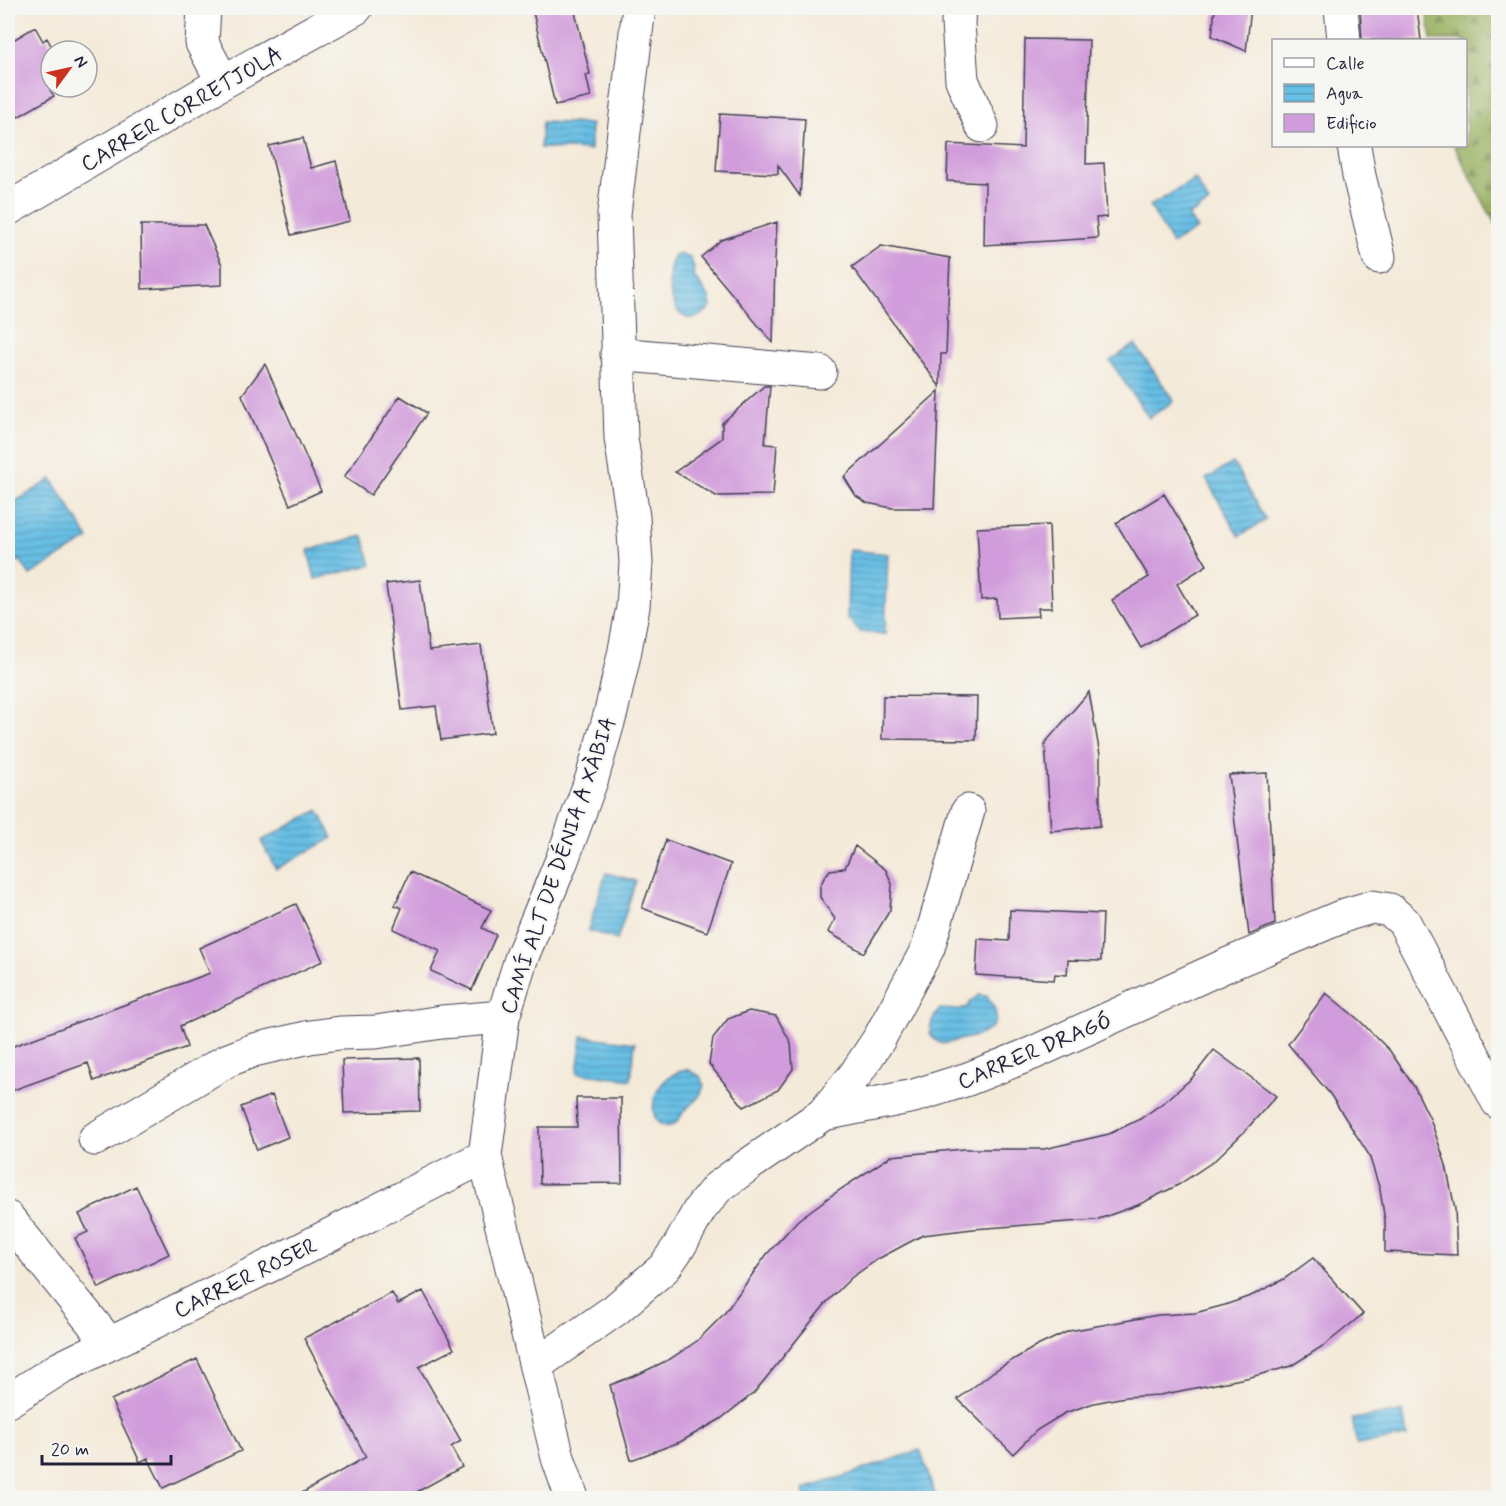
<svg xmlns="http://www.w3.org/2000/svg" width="1506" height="1506" font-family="Mynerve,sans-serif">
  <defs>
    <pattern id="forest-firs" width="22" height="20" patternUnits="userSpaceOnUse" patternTransform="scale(1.5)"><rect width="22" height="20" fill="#98b061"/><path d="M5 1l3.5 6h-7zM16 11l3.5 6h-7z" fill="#7c8f51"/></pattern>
    <pattern id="water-rules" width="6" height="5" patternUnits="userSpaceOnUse" patternTransform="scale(1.5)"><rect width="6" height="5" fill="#68bfe5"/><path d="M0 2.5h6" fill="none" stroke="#559bbb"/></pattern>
  </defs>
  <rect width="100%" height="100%" fill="#f6f6f2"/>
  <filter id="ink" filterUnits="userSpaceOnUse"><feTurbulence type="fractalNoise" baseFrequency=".0167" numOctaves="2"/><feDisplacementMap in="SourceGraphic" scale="12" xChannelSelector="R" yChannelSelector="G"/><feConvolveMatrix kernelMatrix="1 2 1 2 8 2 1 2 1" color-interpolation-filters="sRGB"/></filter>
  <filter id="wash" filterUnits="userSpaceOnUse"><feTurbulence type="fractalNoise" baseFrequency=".008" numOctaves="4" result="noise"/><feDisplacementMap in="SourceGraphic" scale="24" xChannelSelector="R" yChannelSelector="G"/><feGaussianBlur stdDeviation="1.35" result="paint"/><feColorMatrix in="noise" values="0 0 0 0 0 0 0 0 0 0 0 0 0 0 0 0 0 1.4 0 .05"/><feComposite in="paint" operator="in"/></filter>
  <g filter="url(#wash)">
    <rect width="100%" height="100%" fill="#f4ead9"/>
    <path fill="url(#forest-firs)" stroke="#5d694e" stroke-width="1.5" d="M1427,8H1498V225L1495,224L1454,146H1466V40H1431Z"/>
    <path fill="url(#water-rules)" stroke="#457090" stroke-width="1.5" d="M542,122L591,124L590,150L540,148Z
      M1195,179L1209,203L1188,216L1197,229L1172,244L1150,206Z
      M677,254L690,257L694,268L693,275L709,297L711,307C671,347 660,268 677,254Z
      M1135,344L1174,401L1149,418L1110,361Z
      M1233,463L1266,520L1239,536L1206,479Z
      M52,479L89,539L30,575L20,560L13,564L8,563V506Z
      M363,536L371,565L315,579L308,550Z
      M849,550L888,554L885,634L860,632L847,617Z
      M318,810L333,838L276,869L261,841Z
      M606,873L636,881L617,940L588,930Z
      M979,995L987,996C1009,1025 987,1035 959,1040C953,1041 946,1045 941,1043C936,1042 933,1038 930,1034C930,1023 933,1017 940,1009L957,1010L967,1007L972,1000Z
      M582,1036L635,1043L631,1080L577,1073Z
      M686,1069L700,1076L704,1085C701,1098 694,1101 685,1110C681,1114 680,1121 674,1124C650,1139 639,1082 686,1069Z
      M1403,1412L1407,1437L1357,1445L1352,1419Z
      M920,1450L936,1497L931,1498H805L803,1490Z"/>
    <g id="blocks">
      <path fill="#d19cdb" d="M532,8H574L590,74L586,75L591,97L555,105Z
        M1215,8H1251L1246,51L1212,36Z
        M1360,8H1417L1421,40H1362Z
        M35,27L43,41L47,38L54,51H51V87H55L50,90L54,96L18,117L8,98V43Z
        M1025,39L1089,40L1086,164L1104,163L1107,217L1096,218L1098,238L984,245L985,183L947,181L948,144L1023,148Z
        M720,114L805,119L800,196L778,165V174L716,171Z
        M303,138L311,168L336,161L350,221L291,235L269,146Z
        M777,222L775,260L773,343L701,257L721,240Z
        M141,225H204L222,265V285L142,289Z
        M881,246L950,258L946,354H941L940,387L852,267Z
        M265,364L321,491L290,505L242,395Z
        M764,386H770L765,444L777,445L773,495L716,496L675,472L722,438V423Z
        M939,391L934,508H892L867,503L856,496L844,477Z
        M400,396L427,413L371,495L344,477Z
        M1164,494L1207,565L1177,584L1195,615L1141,648L1112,600L1149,577L1116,523Z
        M1049,525L1052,608H1038L1039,616L998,618L997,599L981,600L977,528Z
        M420,580L429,651L481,645L493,733L441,740L436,706L402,710L386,584Z
        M1089,692L1100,755V826L1051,831L1045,743Z
        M883,696L977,697L976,740L882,739Z
        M1267,773L1275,924L1249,935L1229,775Z
        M666,840L731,864L707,932L642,908Z
        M855,846L886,870L892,884L890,910L864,953L828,932L835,919L820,897V886L824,878L830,870L845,868Z
        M410,872L491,910L482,928L496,935L472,990L431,971L440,951L393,929L402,908L395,905Z
        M296,904L323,961L180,1026L187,1047L94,1081L88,1063L8,1092V1048L210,973L199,948Z
        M1010,910L1103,914L1101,961L1068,960L1067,975L1055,974L1054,980L976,975L978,939L1009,941Z
        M1326,993L1359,1020L1390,1051L1415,1088L1431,1121L1446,1165L1455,1209L1457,1255L1385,1252V1221L1380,1190L1369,1155L1330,1094L1288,1044Z
        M749,1011L776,1016L791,1043L793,1069L778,1090L744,1107L709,1064L713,1038L728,1019Z
        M1214,1050L1276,1096L1245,1131L1214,1161L1178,1185L1138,1205L1096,1220L973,1229L923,1235L878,1259L851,1278L827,1302L754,1393L719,1420L680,1442L631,1460L610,1385L639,1374L670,1359L697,1341L724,1314L767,1254L798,1220L832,1195L891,1156L964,1149H1044L1109,1134L1140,1119L1167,1100L1192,1078Z
        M419,1058L420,1111L344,1113L342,1060Z
        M272,1095L288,1137L257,1150L241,1107Z
        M576,1098H621L622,1183L540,1184L539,1127H577Z
        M136,1186L169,1254L99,1288L75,1238L88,1232L79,1214Z
        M1313,1258L1363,1314L1326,1344L1291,1366L1251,1377L1160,1395L1125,1397L1094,1403L1065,1413L1037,1430L1013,1454L958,1399L994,1371L1033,1348L1069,1331L1158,1315L1195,1313L1225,1305L1253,1295L1284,1279Z
        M423,1291L454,1349L419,1367L461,1441L451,1447L462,1467L406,1498H293L366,1457L304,1338L392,1293L398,1304Z
        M197,1359L241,1451L163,1488L148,1458L140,1462L111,1400Z"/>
    </g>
  </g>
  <g filter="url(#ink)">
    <use href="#blocks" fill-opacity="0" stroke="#424053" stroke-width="1.5"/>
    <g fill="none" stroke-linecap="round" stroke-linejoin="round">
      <defs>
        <path id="minor" d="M204,8L202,43L223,82
          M959,8L958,23L962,80L982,126
          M1341,8L1344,40
          M1354,146L1359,176L1379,257
          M8,209L223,82L356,8
          M617,354L820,372
          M823,1114L855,1075L879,1039L928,948L968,811
          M95,1139L226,1061L254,1050L310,1037L340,1033L376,1032L442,1022L503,1017
          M8,1218L109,1343
          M536,1365L615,1310L664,1268L680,1245L700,1209L717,1188L747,1166L823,1114L914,1096L968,1079L1033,1053L1229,964L1348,914L1372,907L1390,910L1404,922L1498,1102
          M8,1401L60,1368L275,1263L485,1156
          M572,1498L558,1458L485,1156L503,1017L521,959L562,860L592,778L611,712L624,655L633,607L636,563L633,517L621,438L614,214L639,8"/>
      </defs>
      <use href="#minor" stroke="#424053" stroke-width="35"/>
      <use href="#minor" stroke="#fff" stroke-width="33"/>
    </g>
  </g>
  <g text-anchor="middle" stroke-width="4.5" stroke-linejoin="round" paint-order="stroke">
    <g font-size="22" fill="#22223b" stroke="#f6f6f2">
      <text transform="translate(181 108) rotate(-30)" y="8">CARRER CORRETJOLA</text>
      <text transform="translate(557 865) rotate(-71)" y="8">CAMÍ ALT DE DÉNIA A XÀBIA</text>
      <text transform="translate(1034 1050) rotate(-23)" y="8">CARRER DRAGÓ</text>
      <text transform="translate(245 1277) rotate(-26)" y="8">CARRER ROSER</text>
    </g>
  </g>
  <rect width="1506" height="1506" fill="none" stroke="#f6f6f2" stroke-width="30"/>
  <rect x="1272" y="39" width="195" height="108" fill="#f6f6f2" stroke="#a1a1a9" stroke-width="1.5"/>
  <rect x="1284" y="58" width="30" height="9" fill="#ffffff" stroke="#a1a1a9" stroke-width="1.5"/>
  <text x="1326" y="69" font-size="18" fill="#22223b">Calle</text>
  <rect x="1284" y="84" width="30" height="18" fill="url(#water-rules)" stroke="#a1a1a9" stroke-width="1.5"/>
  <text x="1326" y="99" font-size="18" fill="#22223b">Agua</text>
  <rect x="1284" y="114" width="30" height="18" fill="#d19cdb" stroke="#a1a1a9" stroke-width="1.5"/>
  <text x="1326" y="129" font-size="18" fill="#22223b">Edificio</text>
  <g transform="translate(69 69) rotate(57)"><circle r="28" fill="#f6f6f2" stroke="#a1a1a9" stroke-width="1.5"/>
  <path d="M0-4.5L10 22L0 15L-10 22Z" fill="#c8321e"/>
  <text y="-9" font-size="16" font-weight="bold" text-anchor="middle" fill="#22223b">N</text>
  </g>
  <path d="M42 1455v9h129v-9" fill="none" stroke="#22223b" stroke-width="3"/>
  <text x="51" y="1455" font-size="18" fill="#22223b" stroke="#f6f6f2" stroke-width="4.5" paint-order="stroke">20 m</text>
</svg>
